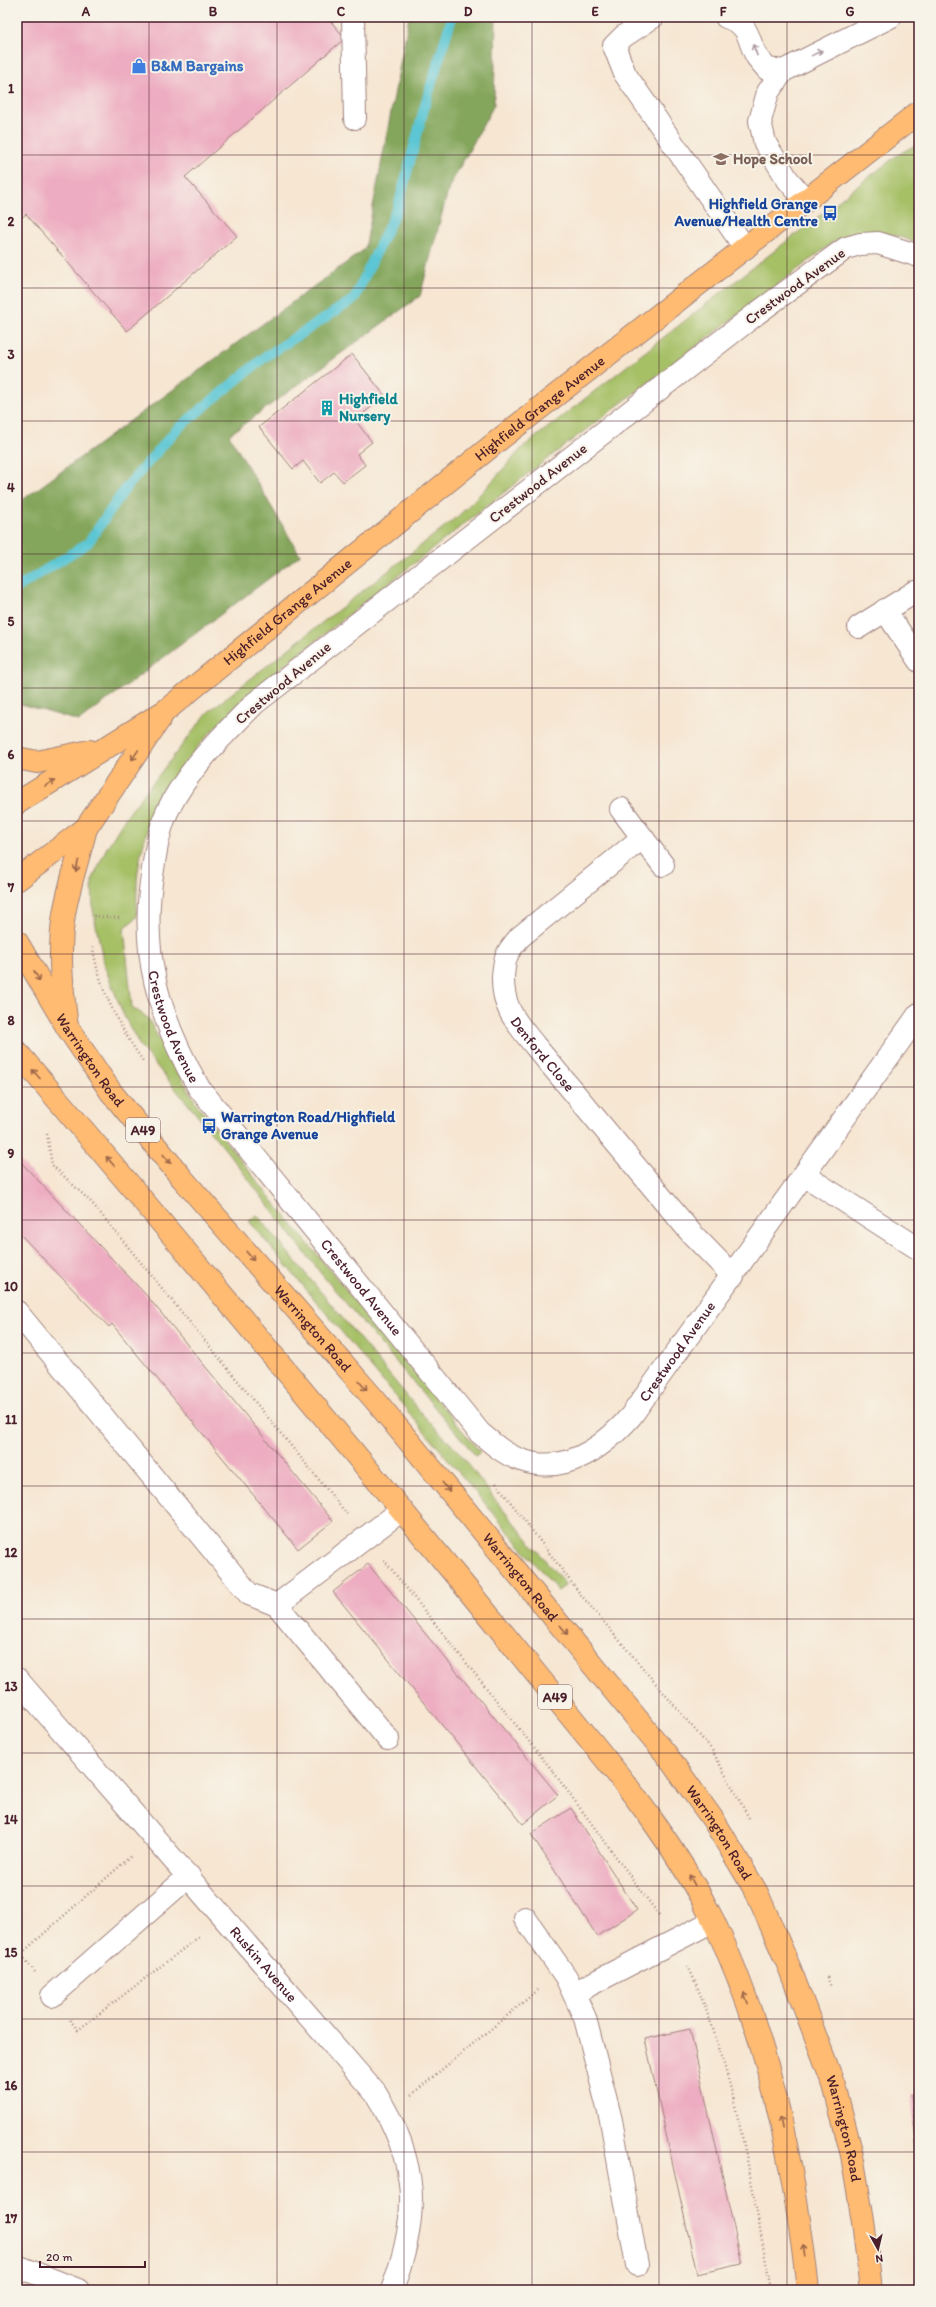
<svg xmlns="http://www.w3.org/2000/svg" width="936" height="2307" font-family="Itim,sans-serif">
  <rect width="100%" height="100%" fill="#f7f3e8"/>
  <filter id="ink" filterUnits="userSpaceOnUse"><feTurbulence type="fractalNoise" baseFrequency=".025" numOctaves="2"/><feDisplacementMap in="SourceGraphic" scale="8" xChannelSelector="R" yChannelSelector="G"/><feConvolveMatrix kernelMatrix="1 2 1 2 8 2 1 2 1" color-interpolation-filters="sRGB"/></filter>
  <filter id="wash" filterUnits="userSpaceOnUse"><feTurbulence type="fractalNoise" baseFrequency=".012" numOctaves="4" result="noise"/><feDisplacementMap in="SourceGraphic" scale="16" xChannelSelector="R" yChannelSelector="G"/><feGaussianBlur stdDeviation="0.9" result="paint"/><feColorMatrix in="noise" values="0 0 0 0 0 0 0 0 0 0 0 0 0 0 0 0 0 1.4 0 .05"/><feComposite in="paint" operator="in"/></filter>
  <g filter="url(#wash)">
    <rect width="100%" height="100%" fill="#f6e6d2"/>
    <path fill="#a6c066" stroke="#787048" d="M919,143V244C888,231 867,227 835,241L530,472L257,687C200,740 149,791 138,871C136,886 137,902 137,917L124,928L132,1007L148,1018L166,1052L198,1106L272,1200L480,1452L476,1456L322,1275L225,1149L140,1046L124,1016L104,965L93,910L92,881L106,849L126,817L208,712L457,517L486,488L523,447L896,156Z
      M257,1215L422,1414L459,1452L500,1506L566,1585L558,1591L249,1221Z"/>
    <path fill="#84a65b" stroke="#676243" d="M409,17H496L494,105L449,187L420,296L229,435L300,555L79,721L17,703V504L365,249Z"/>
    <g fill="none" stroke-linecap="round" stroke-linejoin="round">
      <path stroke="#5bc6d4" stroke-width="10" d="M17,588L88,543L125,489L177,429L265,357L354,299L398,207L425,105L452,17"/>
    </g>
    <g id="blocks">
      <path fill="#edacc1" d="M17,17H327L345,38L185,177L237,236L127,331L26,214L17,222Z
        M352,354L385,396L355,420L372,442L357,454L365,465L343,482L334,472L320,483L303,461L293,469L259,427Z
        M17,1158L147,1296L333,1521L298,1549L112,1324L109,1327L17,1231Z
        M368,1564L558,1795L523,1824L333,1592Z
        M571,1808L637,1910L597,1936L531,1834Z
        M690,2029L742,2264L697,2274L645,2039Z
        M911,2094H919V2161H918Z"/>
    </g>
  </g>
  <g filter="url(#ink)">
    <use href="#blocks" fill-opacity="0" stroke="#a0827e" stroke-width="1"/>
    <g fill="none" stroke-linecap="round" stroke-linejoin="round">
      <defs>
        <g id="minor">
          <path d="M353,17L355,118"/>
          <path d="M653,17L624,36L614,46L625,74L745,248"/>
          <path d="M726,17C752,26 746,38 757,57C760,61 764,65 767,69L783,71"/>
          <path d="M806,201L788,180L765,143L760,121L768,92L783,71L890,17"/>
          <path id="s1" d="M919,256L878,243L860,244L846,248L756,314L255,703C223,735 188,769 168,810C159,829 156,849 153,869C139,951 158,1017 199,1088L480,1433C493,1444 505,1455 521,1460C565,1476 604,1447 631,1416L919,1014"/>
          <path d="M885,610L919,661"/>
          <path d="M859,627L915,592"/>
          <path d="M621,809L663,865"/>
          <path id="s2" d="M642,838L520,937C516,942 510,948 507,955C504,961 504,969 503,976C502,1009 517,1023 536,1047L692,1234L733,1276"/>
          <path d="M804,1175L919,1249"/>
          <path d="M17,1312L249,1594L277,1605L388,1739"/>
          <path d="M277,1605L402,1510"/>
          <path id="s3" d="M17,1679L376,2094C419,2163 420,2215 392,2290"/>
          <path d="M525,1918L566,1977L585,2018L611,2120L637,2265"/>
          <path d="M574,1993L713,1921"/>
          <path d="M52,1996L189,1876"/>
          <path d="M17,2266L78,2290"/>
        </g>
        <g id="major">
          <path d="M17,758L37,762L90,751"/>
          <path id="s4" d="M17,803L165,711L500,439L919,112"/>
          <path d="M17,880L86,828L161,717"/>
          <path d="M67,1027C62,990 58,952 64,914C69,885 79,856 86,828"/>
        </g>
        <g id="highway">
          <path id="s5" d="M17,942L67,1027L111,1092L182,1178L375,1400L666,1754L714,1821L757,1893L790,1969L834,2085L852,2155L863,2221L871,2290"/>
          <path d="M17,1052C169,1230 318,1409 467,1589C505,1636 543,1682 581,1729C631,1789 678,1850 713,1920C769,2035 794,2164 808,2290"/>
        </g>
      </defs>
      <use href="#minor" stroke="#a0827e" stroke-width="24"/>
      <use href="#major" stroke="#a0827e" stroke-width="24"/>
      <use href="#highway" stroke="#a0827e" stroke-width="24"/>
      <path stroke="#a0827e" stroke-width="2.5" stroke-dasharray="1 3" stroke-linecap="butt" d="M94,916L119,918
        M93,947C98,987 120,1028 143,1061
        M47,1134L52,1165L92,1203L347,1514
        M496,1483L581,1595L712,1750L749,1818
        M384,1560L552,1770L659,1915
        M688,1966C735,2068 751,2181 771,2290
        M35,1972L21,1954L131,1856
        M827,1977L831,1987
        M70,2020L78,2030L200,1936
        M411,2095L538,1990"/>
      <use href="#minor" stroke="#fff" stroke-width="22"/>
      <use href="#major" stroke="#ffbb71" stroke-width="22"/>
      <use href="#highway" stroke="#ffbb71" stroke-width="22"/>
    </g>
    <defs><path id="oneway-shaft" d="M-6 0H5M1.5-3L5.5 0L1.5 3" fill="none" stroke-width="1.6" stroke-linecap="round" stroke-linejoin="round"/></defs>
    <g stroke="#ae9aa0">
      <use href="#oneway-shaft" transform="translate(755 50) rotate(-110)"/>
      <use href="#oneway-shaft" transform="translate(817 53) rotate(-26)"/>
    </g>
    <g stroke="#9b654a">
      <use href="#oneway-shaft" transform="translate(135 755) rotate(124)"/>
      <use href="#oneway-shaft" transform="translate(50 783) rotate(-32)"/>
      <use href="#oneway-shaft" transform="translate(77 866) rotate(105)"/>
      <use href="#oneway-shaft" transform="translate(37 976) rotate(60)"/>
      <use href="#oneway-shaft" transform="translate(36 1074) rotate(-131)"/>
      <use href="#oneway-shaft" transform="translate(167 1159) rotate(50)"/>
      <use href="#oneway-shaft" transform="translate(110 1161) rotate(-130)"/>
      <use href="#oneway-shaft" transform="translate(250 1256) rotate(49)"/>
      <use href="#oneway-shaft" transform="translate(363 1386) rotate(49)"/>
      <use href="#oneway-shaft" transform="translate(446 1487) rotate(51)"/>
      <use href="#oneway-shaft" transform="translate(564 1630) rotate(51)"/>
      <use href="#oneway-shaft" transform="translate(692 1880) rotate(-118)"/>
      <use href="#oneway-shaft" transform="translate(746 1998) rotate(-111)"/>
      <use href="#oneway-shaft" transform="translate(781 2123) rotate(-101)"/>
      <use href="#oneway-shaft" transform="translate(804 2251) rotate(-97)"/>
    </g>
  </g>
  <path fill="none" stroke="#4a1f2b" stroke-width="1" stroke-opacity="0.55" d="M149,17V2290M277,17V2290M404,17V2290M532,17V2290M659,17V2290M787,17V2290M17,155H919M17,288H919M17,421H919M17,554H919M17,688H919M17,821H919M17,954H919M17,1087H919M17,1220H919M17,1353H919M17,1486H919M17,1619H919M17,1753H919M17,1886H919M17,2019H919M17,2152H919"/>
  <defs>
    <symbol id="shop-bare" viewBox="-9 -9 18 18"><path d="M-5-2.5h2.3a2.7 3.5 0 0 1 5.4 0H5L5.5 6h-11ZM-1.5-2.5h3a1.5 2.3 0 0 0-3 0Z" fill="#3f7fe0" stroke="#f7f3e8" stroke-width="2.5" paint-order="stroke"/></symbol>
    <symbol id="school-bare" viewBox="-9 -9 18 18"><path d="M0-5L7-2L0 1L-7-2ZM-4 1L0 2.5L4 1V4Q0 6-4 4Z" fill="#8d6e63" stroke="#f7f3e8" stroke-width="2.5" paint-order="stroke"/></symbol>
    <symbol id="bus-bare" viewBox="-9 -9 18 18"><path d="M-5-6H5V4H4V6H2V4H-2V6H-4V4H-5ZM-3.5-4V0h7V-4ZM-3.5 1.2v1.5H-2V1.2ZM2 1.2v1.5H3.5V1.2Z" fill="#1a4fb4" stroke="#f7f3e8" stroke-width="2.5" paint-order="stroke"/></symbol>
    <symbol id="building-bare" viewBox="-9 -9 18 18"><path d="M-4-6H4V6H1V3H-1V6H-4ZM-2.5-4.3h1.7v1.8h-1.7ZM.8-4.3h1.7v1.8H.8ZM-2.5-1h1.7V.8h-1.7ZM.8-1h1.7V.8H.8Z" fill="#0f9aa8" stroke="#f7f3e8" stroke-width="2.5" paint-order="stroke"/></symbol>
  </defs>
  <g fill-rule="evenodd">
    <use href="#shop-bare" x="128" y="55" width="22" height="22"/>
    <use href="#school-bare" x="710" y="148" width="22" height="22"/>
    <use href="#bus-bare" x="819" y="202" width="22" height="22"/>
    <use href="#building-bare" x="316" y="397" width="22" height="22"/>
    <use href="#bus-bare" x="198" y="1115" width="22" height="22"/>
  </g>
  <g text-anchor="middle" stroke-width="4" stroke-linejoin="round" paint-order="stroke">
    <g fill="#f7f3e8" stroke="#7e5f64" stroke-width="1">
      <rect x="126" y="1118" width="34" height="24" rx="3"/>
      <rect x="538" y="1685" width="34" height="24" rx="3"/>
    </g>
    <g font-size="14" font-weight="bold" fill="#4a1f2b">
      <text x="143" y="1135">A49</text>
      <text x="555" y="1702">A49</text>
    </g>
    <g font-size="15" font-weight="bold" fill="#366cbe" stroke="#f7f3e8" text-anchor="start">
      <text x="151" y="71">B&amp;M Bargains</text>
    </g>
    <g font-size="15" font-weight="bold" fill="#785e54" stroke="#f7f3e8" text-anchor="start">
      <text x="733" y="164">Hope School</text>
    </g>
    <g font-size="15" font-weight="bold" fill="#164399" stroke="#f7f3e8" text-anchor="end">
      <text x="818" y="209">Highfield Grange<tspan x="818" dy="17">Avenue/Health Centre</tspan></text>
      <text x="221" y="1122" text-anchor="start">Warrington Road/Highfield<tspan x="221" dy="17">Grange Avenue</tspan></text>
    </g>
    <g font-size="15" fill="#4a1f2b" stroke="#f7f3e8">
      <text transform="translate(795 286) rotate(-36)" y="5">Crestwood Avenue</text>
      <text dy="5" stroke="none"><textPath href="#s4" startOffset="656">Highfield Grange Avenue</textPath></text>
      <text transform="translate(538 483) rotate(-38)" y="5">Crestwood Avenue</text>
      <text dy="5" stroke="none"><textPath href="#s4" startOffset="332">Highfield Grange Avenue</textPath></text>
      <text transform="translate(283 683) rotate(-40)" y="5">Crestwood Avenue</text>
      <text dy="5" stroke="none"><textPath href="#s1" startOffset="1183">Crestwood Avenue</textPath></text>
      <text dy="5" stroke="none"><textPath href="#s2" startOffset="291">Denford Close</textPath></text>
      <text dy="5" stroke="none"><textPath href="#s5" startOffset="139">Warrington Road</textPath></text>
      <text dy="5" stroke="none"><textPath href="#s1" startOffset="1507">Crestwood Avenue</textPath></text>
      <text dy="5" stroke="none"><textPath href="#s5" startOffset="488">Warrington Road</textPath></text>
      <text dy="5" stroke="none"><textPath href="#s1" startOffset="1950">Crestwood Avenue</textPath></text>
      <text dy="5" stroke="none"><textPath href="#s5" startOffset="812">Warrington Road</textPath></text>
      <text dy="5" stroke="none"><textPath href="#s5" startOffset="1136">Warrington Road</textPath></text>
      <text dy="5" stroke="none"><textPath href="#s3" startOffset="377">Ruskin Avenue</textPath></text>
      <text dy="5" stroke="none"><textPath href="#s5" startOffset="1459">Warrington Road</textPath></text>
    </g>
    <g font-size="15" font-weight="bold" fill="#0d838f" stroke="#f7f3e8" text-anchor="start">
      <text x="339" y="404">Highfield<tspan x="339" dy="17">Nursery</tspan></text>
    </g>
  </g>
  <rect width="936" height="2307" fill="none" stroke="#f7f3e8" stroke-width="44"/>
  <g transform="translate(878 2249) rotate(172)" stroke="#f7f3e8" stroke-width="3" paint-order="stroke">
  <path d="M0-3L7 15L0 10L-7 15Z" fill="#4a1f2b"/>
  <text y="-6" font-size="11" font-weight="bold" text-anchor="middle" fill="#4a1f2b">N</text>
  </g>
  <path d="M40 2261v6h105v-6" fill="none" stroke="#4a1f2b" stroke-width="2"/>
  <text x="46" y="2261" font-size="12" fill="#4a1f2b" stroke="#f7f3e8" stroke-width="3" paint-order="stroke">20 m</text>
  <rect x="22" y="22" width="892" height="2263" fill="none" stroke="#4a1f2b" stroke-width="1.5"/>
  <g font-size="13" text-anchor="middle" font-weight="bold" fill="#4a1f2b">
    <text x="86" y="16">A</text>
    <text x="213" y="16">B</text>
    <text x="341" y="16">C</text>
    <text x="468" y="16">D</text>
    <text x="595" y="16">E</text>
    <text x="723" y="16">F</text>
    <text x="850" y="16">G</text>
    <text x="11" y="93">1</text>
    <text x="11" y="226">2</text>
    <text x="11" y="359">3</text>
    <text x="11" y="492">4</text>
    <text x="11" y="626">5</text>
    <text x="11" y="759">6</text>
    <text x="11" y="892">7</text>
    <text x="11" y="1025">8</text>
    <text x="11" y="1158">9</text>
    <text x="11" y="1291">10</text>
    <text x="11" y="1424">11</text>
    <text x="11" y="1557">12</text>
    <text x="11" y="1691">13</text>
    <text x="11" y="1824">14</text>
    <text x="11" y="1957">15</text>
    <text x="11" y="2090">16</text>
    <text x="11" y="2223">17</text>
  </g>
</svg>
